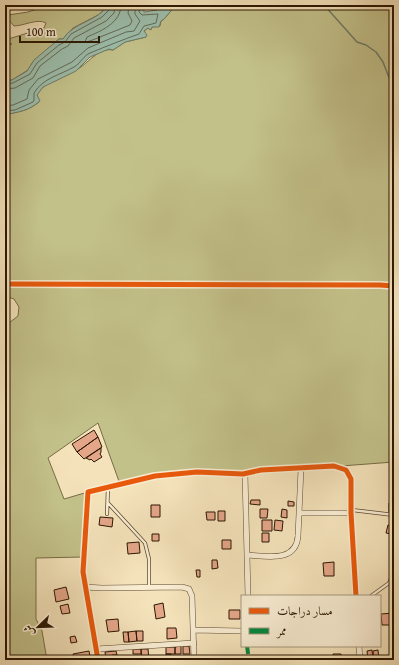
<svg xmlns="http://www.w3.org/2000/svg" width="399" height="665" font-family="'Gentium Book Plus',Amiri,serif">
  <rect width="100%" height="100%" fill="#f4e2ba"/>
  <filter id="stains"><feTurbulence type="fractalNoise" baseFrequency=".005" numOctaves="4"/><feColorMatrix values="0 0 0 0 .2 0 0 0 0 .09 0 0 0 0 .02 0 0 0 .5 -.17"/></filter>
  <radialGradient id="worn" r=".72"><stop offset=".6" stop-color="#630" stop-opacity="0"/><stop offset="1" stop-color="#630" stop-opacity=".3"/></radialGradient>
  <path fill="#c3c18a" stroke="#776c46" d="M49,5H107L100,14L73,28L63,39H59L32,63L28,70L12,80L5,81V47L12,44L5,43V40L44,28L46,23C38,18 23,26 14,26L8,19V15L28,12Z
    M176,5H394V462L248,473H187L120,484L98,423L48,458L64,499L88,492L83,557L36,558V619L42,631L47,660H5V326L18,316L19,307L14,299L5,296V115C19,111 26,112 39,102L37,94C45,81 63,77 76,70C87,65 98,47 113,50L125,42L146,37L144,31L148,28L150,30L152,27L160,26L161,21L164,19Z"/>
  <path fill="#9cbeac" stroke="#6f7b68" d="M107,5H144V12L157,10L159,5H176L164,19L161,21L159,27H152L151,30L148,28L144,31L147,35L146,37L125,42L113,50L109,49L90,57L76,71L43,87L37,95L40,101C27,112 20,111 5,115V81L12,80L27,71L34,60L59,39H63C73,22 100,21 107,5Z"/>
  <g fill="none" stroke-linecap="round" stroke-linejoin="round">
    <path stroke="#646a57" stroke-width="1" d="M121,5C121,23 101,31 87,37L85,42L90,41L130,25L132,21L128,13L129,5
      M5,84L13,83L30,74L37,63L59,45L65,42L71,34L102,17L109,10L110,5
      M5,89L15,88L33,78L40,66L62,49L68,46L74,38L106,21L114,13L115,5
      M5,106L13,105L27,99L29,90L38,79L72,62L88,48L126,32L134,31L140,21L135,14V5
      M5,111L15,110L33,102L34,100V93C43,78 60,75 74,67C80,64 84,55 90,53C107,46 122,40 139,34L144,26L156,23L158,14L142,15L139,12L140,5"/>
    <path stroke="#6f7b68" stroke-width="1.5" d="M324,5L357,42L366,45L376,52L383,62L390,80L394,82"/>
  </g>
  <path fill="#e4a689" stroke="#2b1702" d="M94,430L98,437L77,452L72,444Z
    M98,437L102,447L84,459L77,452Z
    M101,448V452L100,454L102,457L94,462L91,459L90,460L86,458Z
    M251,500H260V505L250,504Z
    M288,501L294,502V506H288Z
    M389,503H394V512H389Z
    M151,505H160V517H151Z
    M260,509H268L267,518H260Z
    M282,509L287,510V518L281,517Z
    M218,511H225V521H218Z
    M206,512H215V520H207Z
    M100,517L113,518L112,527L99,525Z
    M262,520H272V531H262Z
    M275,520L283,521L282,531L274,530Z
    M388,525L393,526L392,534L386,533Z
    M262,533H269V542H262Z
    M152,534H159V541H152Z
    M222,540H231V549H222Z
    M139,542L140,553L128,554L127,543Z
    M212,560H217L218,568L212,569Z
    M334,562V576H324L323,563Z
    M196,570H200V577H197Z
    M66,587L69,599L56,602L54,590Z
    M163,603L165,617L156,619L154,605Z
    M68,604L70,613L62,614L60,606Z
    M229,610H240V619H229Z
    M394,613V625H382L381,614Z
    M118,619L119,631L108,632L106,620Z
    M167,628H176L177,638L167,639Z
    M136,631L137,641L129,642L128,632Z
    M136,631H143V641H137Z
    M123,632H128L129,642H124Z
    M75,636L77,642L71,643L70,637Z
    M181,646V654H175V647Z
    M183,646H189L190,654H183Z
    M166,647H175V654H166Z
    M133,649H141V654H133Z
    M141,649H148L149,660H142Z
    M372,650L373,660H368L367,651Z
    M378,650L379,660H374L373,651Z
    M89,651L90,656L80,658L81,660H74L73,654Z
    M116,651L117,655H112L113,660H106L105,652Z
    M166,654H171V660H166Z
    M333,654H341L342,660H334Z"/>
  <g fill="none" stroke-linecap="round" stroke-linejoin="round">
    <defs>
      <path id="service" d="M108,503L145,543L149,559V587
        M352,510L394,515
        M107,514L108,488
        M371,596L389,583L394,572"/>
      <path id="minor" d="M5,284L380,285L394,286
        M245,474L248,596
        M299,513H351
        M247,555C267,556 296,563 298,536L301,469
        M85,587L102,588L182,587L189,589L192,596L194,660
        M193,630L242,631
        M359,646L360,660
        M96,649L194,643
        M98,660L83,572L88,492L155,476L197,472L243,474L261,470L334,466L346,470L351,479V513L356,596"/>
    </defs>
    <use href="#service" stroke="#5d4a30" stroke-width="4"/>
    <use href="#minor" stroke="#5d4a30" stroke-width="6"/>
    <use href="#service" stroke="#f8ecd2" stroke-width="2.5"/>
    <use href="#minor" stroke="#f8ecd2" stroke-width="5"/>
    <path stroke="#00873e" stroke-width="4" stroke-dasharray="8 4" stroke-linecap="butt" d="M247,646L249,660"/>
    <defs>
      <path id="cycleway" d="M5,284L380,285L394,286
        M98,660L83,572L88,492L155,476L197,472L243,474L261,470L334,466L346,470L351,479V513L356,596"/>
    </defs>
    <use href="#cycleway" stroke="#f8ecd2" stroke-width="8"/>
    <use href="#cycleway" stroke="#e8590c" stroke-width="5"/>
  </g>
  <rect width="399" height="665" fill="none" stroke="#f4e2ba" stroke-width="20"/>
  <rect x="6" y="6" width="387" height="653" fill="none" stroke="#2b1702" stroke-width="2"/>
  <rect x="10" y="10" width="379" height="645" fill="none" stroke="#2b1702"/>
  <rect x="241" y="595" width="140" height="52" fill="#f8ecd2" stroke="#a6977f"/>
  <rect x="249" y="608" width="20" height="6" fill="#e8590c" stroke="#a6977f"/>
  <text x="277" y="615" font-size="12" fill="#2b1702">مسار دراجات</text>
  <rect x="249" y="628" width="20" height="6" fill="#00873e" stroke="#a6977f"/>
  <text x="277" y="635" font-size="12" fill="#2b1702">ممر</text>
  <g transform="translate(38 627) rotate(247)" stroke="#f8ecd2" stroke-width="3" paint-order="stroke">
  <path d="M0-3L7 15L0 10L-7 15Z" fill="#2b1702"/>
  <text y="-6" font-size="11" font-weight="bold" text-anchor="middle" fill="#2b1702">ش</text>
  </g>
  <path d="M20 36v6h79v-6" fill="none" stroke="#2b1702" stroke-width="2"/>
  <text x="26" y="36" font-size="12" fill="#2b1702" stroke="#f8ecd2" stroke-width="3" paint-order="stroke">100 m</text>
  <rect width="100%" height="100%" filter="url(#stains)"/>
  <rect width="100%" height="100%" fill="url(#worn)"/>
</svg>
